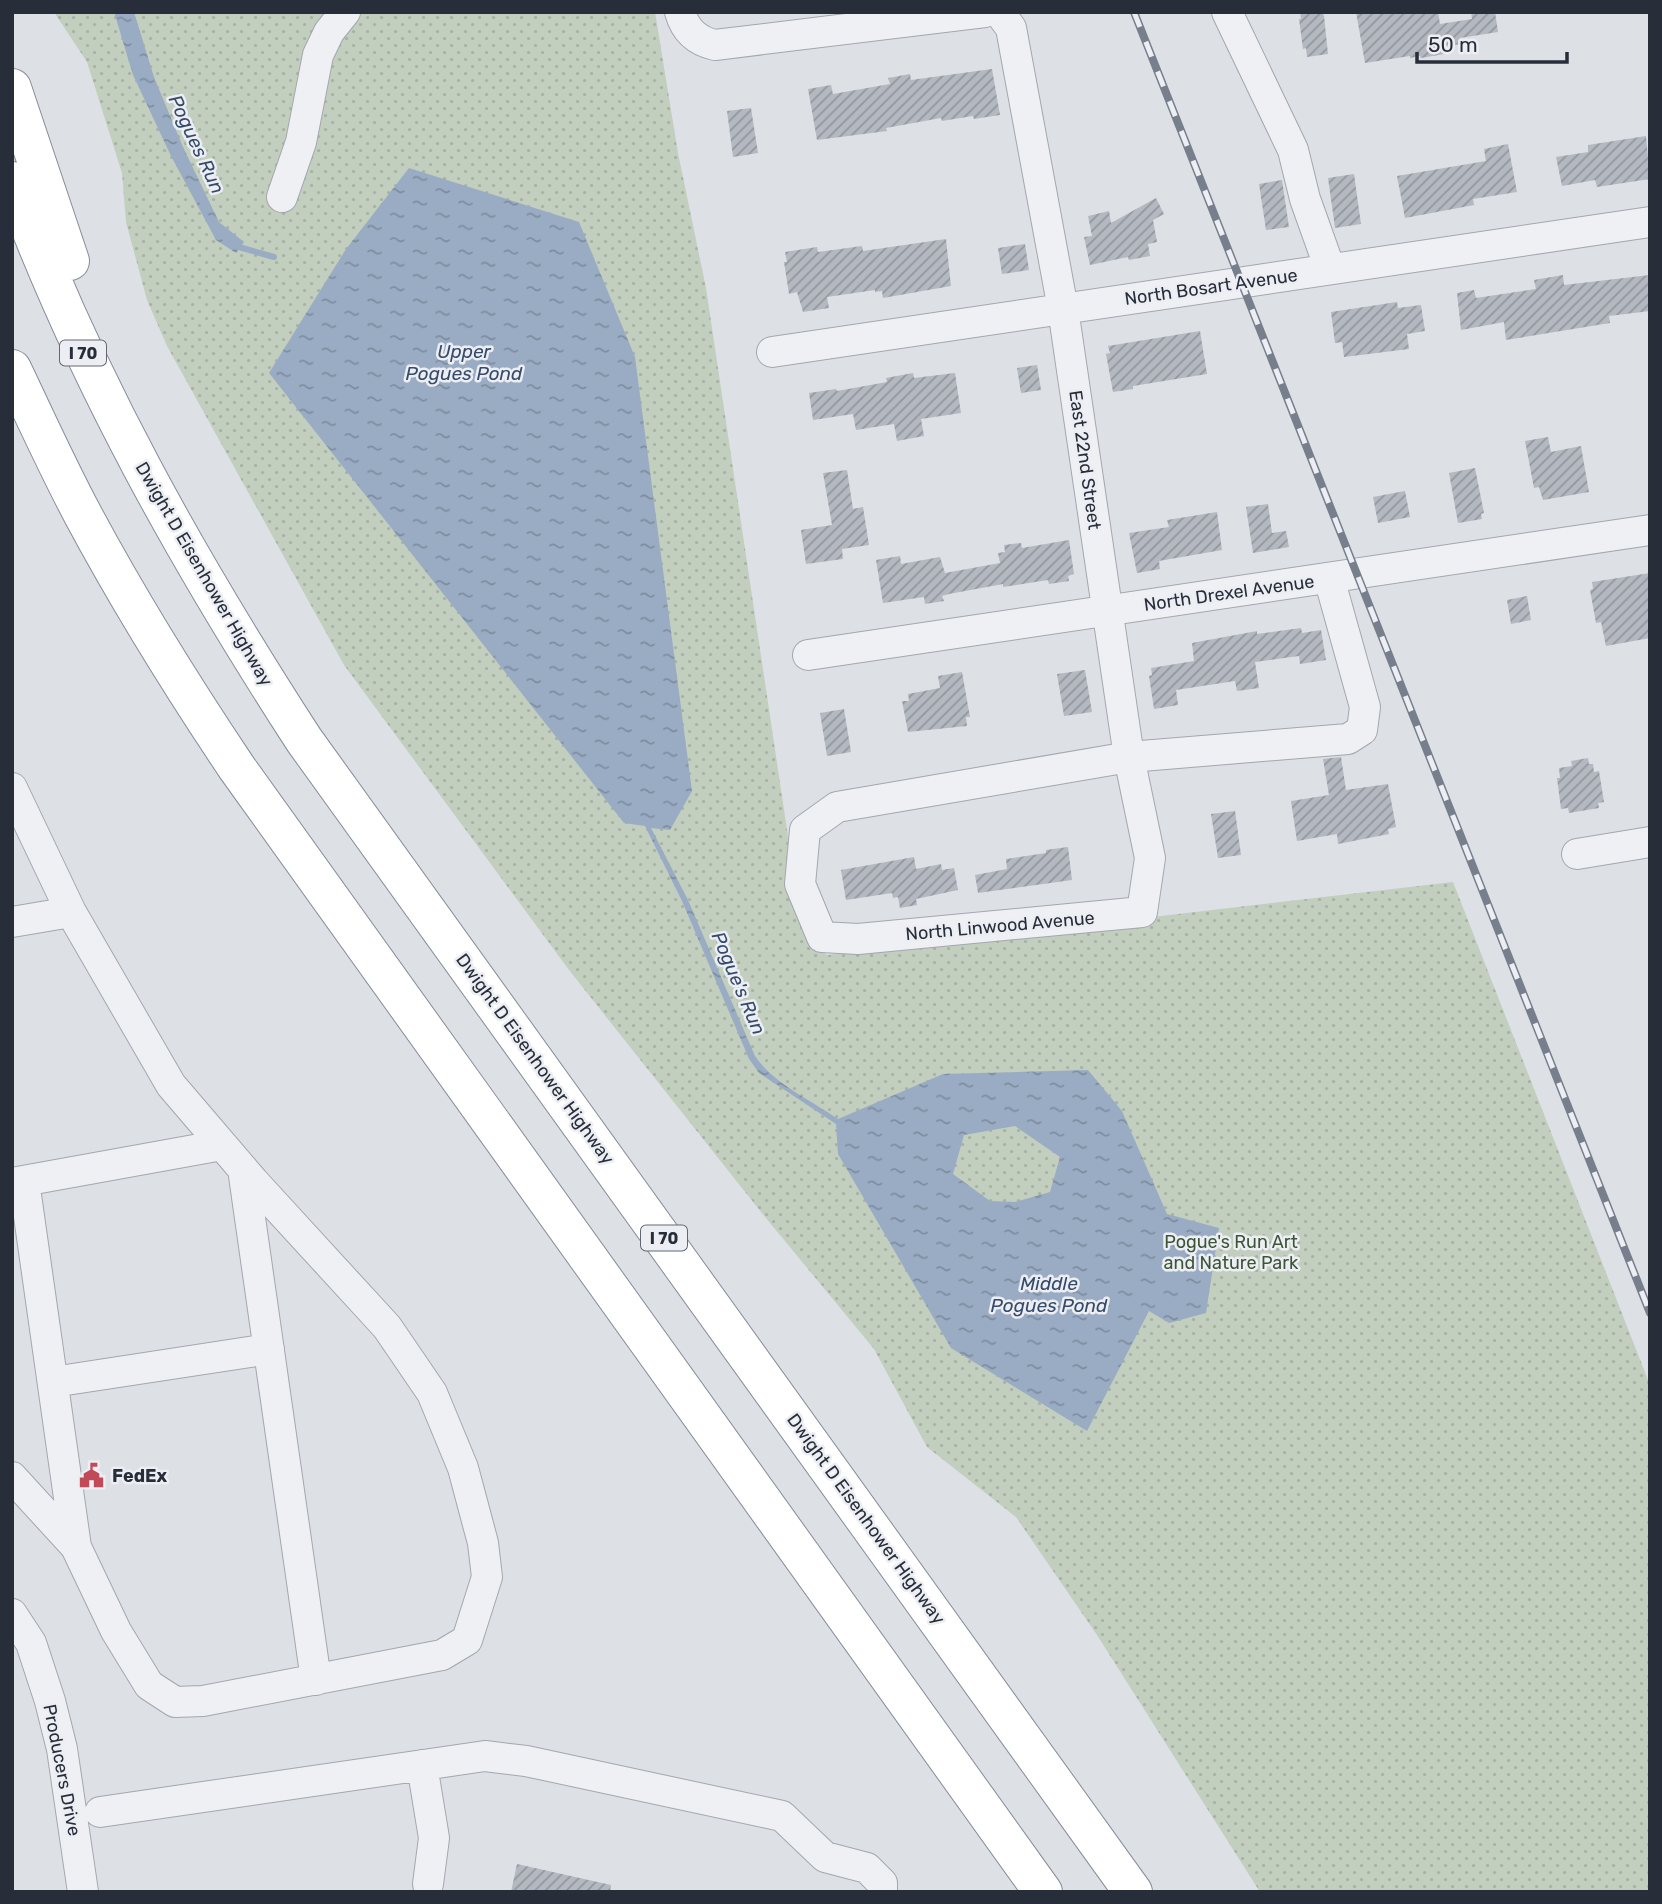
<svg xmlns="http://www.w3.org/2000/svg" width="1662" height="1904" font-family="Rubik,sans-serif">
  <defs>
    <pattern id="park-dots" width="8" height="8" patternUnits="userSpaceOnUse" patternTransform="scale(1.75)"><rect width="8" height="8" fill="#c2cebe"/><path d="M2 2h.1M6 6h.1" fill="none" stroke="#a7b1a4" stroke-width="1.8" stroke-linecap="round"/></pattern>
    <pattern id="water-ripples" width="26" height="14" patternUnits="userSpaceOnUse" patternTransform="scale(1.75)"><rect width="26" height="14" fill="#9aacc3"/><path d="M2 4q2-2 4 0t4 0M15 11q2-2 4 0t4 0" fill="none" stroke="#7e8c9f"/></pattern>
    <pattern id="building-hatch" width="6" height="6" patternUnits="userSpaceOnUse" patternTransform="scale(1.75)"><rect width="6" height="6" fill="#b4b9c1"/><path d="M-1 1l2-2M0 6l6-6M5 7l2-2" fill="none" stroke="#92979e"/></pattern>
  </defs>
  <rect width="100%" height="100%" fill="#dde0e5"/>
  <path fill="url(#park-dots)" d="M54,12H655L678,153L706,288L793,870L817,947L827,955L1453,882L1650,1385V1892H1260L1097,1635L1016,1517L927,1447L874,1349L761,1212L569,970L344,665L167,346L147,300L126,222L122,173L87,62Z"/>
  <path fill="url(#water-ripples)" fill-rule="evenodd" d="M114,12H134L154,77L183,147L219,222L244,242L236,253L216,240L171,156L133,75Z
    M409,168L579,222L635,357L692,791L670,830L651,828L688,900L755,1056C774,1084 811,1100 838,1119L943,1074L1088,1070L1122,1111L1167,1214L1219,1228L1206,1313L1169,1323L1149,1311L1087,1431L951,1348L838,1154L836,1124L759,1073L749,1059L682,901L645,826L624,823L269,373L346,249ZM1015,1126L1060,1157L1050,1192L1015,1202L990,1201L953,1174L964,1135Z"/>
  <g fill="none" stroke-linecap="round" stroke-linejoin="round">
    <path stroke="#9aacc3" stroke-width="6" d="M236,244L239,247L274,257"/>
  </g>
  <path fill="url(#building-hatch)" d="M1300,12H1322L1324,16L1328,54L1307,57L1306,48L1303,49L1299,19H1301Z
    M1356,12H1438L1440,24L1472,19L1471,12H1495L1498,32L1460,38L1461,44L1442,47L1444,54L1421,58L1420,56L1410,58V56L1365,63Z
    M992,69L1000,115L974,119L973,116L942,121L941,118L886,128L887,131L817,140L808,89L831,85L833,94L890,84L888,78L910,74L911,80Z
    M751,108L758,153L733,157L727,111Z
    M1646,136L1650,179L1597,187L1595,180L1562,186L1556,157L1588,152V145Z
    M1508,144L1517,192L1473,199L1474,205L1405,218L1397,176L1486,161L1484,149Z
    M1354,174L1361,224L1335,228L1328,178Z
    M1282,180L1289,227L1266,230L1259,184Z
    M1156,198L1164,214L1153,220L1157,242L1148,244L1150,256L1129,260L1128,257L1090,265L1084,237L1092,236L1088,216L1109,211L1111,223Z
    M946,239L951,286L883,298L882,291L875,292V290L827,297L829,308L803,312L797,292L789,294L784,262H787L785,252L817,247L818,252L862,246L863,251Z
    M1025,244L1029,270L1002,274L998,248Z
    M1563,275L1564,285L1650,275V311L1609,316L1610,323L1506,340L1504,322L1461,330L1457,293L1474,290L1476,298L1536,289L1534,280Z
    M1397,302L1398,308L1421,305L1425,331L1407,334L1409,349L1344,357L1342,342L1335,343L1331,312Z
    M1200,331L1207,374L1133,386V389L1113,392L1106,354L1110,353L1108,346Z
    M1037,365L1041,390L1021,393L1017,368Z
    M913,373L914,378L955,373L961,413L921,419L924,436L897,441L894,424L856,430L853,414L813,420L809,393L836,389L837,391L887,382L886,378Z
    M1548,437L1551,452L1581,446L1589,492L1543,500L1539,487L1534,488L1525,441Z
    M1475,468L1484,513L1481,514L1482,519L1458,523L1449,473Z
    M847,470L853,509L863,507L869,545L842,549L843,559L806,564L801,530L832,525L823,473Z
    M1405,491L1410,517L1378,523L1373,497Z
    M1268,504L1272,533L1286,531L1289,547L1253,553L1246,507Z
    M1217,512L1222,550L1159,561L1160,569L1137,573L1129,533L1169,527L1167,520Z
    M1069,540L1074,574L1068,576L1069,581L1049,584L1048,580L1003,587V584L949,594L942,596L944,601L925,604L924,597L883,603L876,560L900,556L901,564L940,557L945,573L1000,563L998,553L1005,552L1004,545L1021,543L1022,548Z
    M1650,573V638L1606,646L1601,622L1596,623L1590,590L1593,589L1592,582Z
    M1527,596L1531,620L1511,624L1507,600Z
    M1301,628L1302,633L1321,630L1326,660L1300,664L1299,656L1255,662L1259,688L1237,691L1235,681L1176,690L1178,705L1154,709L1149,676L1152,675L1151,668L1194,661L1192,643L1257,631V634Z
    M1085,670L1092,712L1064,716L1057,674Z
    M962,672L970,717H966L967,726L908,732L902,701H909L908,694L940,688L938,676Z
    M844,709L851,752L827,756L820,713Z
    M1341,757L1346,790L1388,784L1396,827L1388,829L1389,834L1338,844L1337,834L1297,841L1291,801L1329,795L1323,759Z
    M1588,758L1589,764H1593L1594,772L1599,771L1604,802L1598,803L1599,808L1569,813L1568,808L1561,809L1557,778H1560L1559,768L1572,766L1571,761Z
    M1235,811L1241,855L1218,858L1211,814Z
    M1068,847L1072,880L978,893L975,875L1007,869L1006,859L1046,853V850Z
    M914,857L916,869L941,864L942,870L954,868L958,890L916,899L917,905L900,908L898,897L893,898L892,893L846,900L841,870Z
    M517,1864L611,1885L610,1892H511Z"/>
  <g fill="none" stroke-linecap="round" stroke-linejoin="round">
    <defs>
      <path id="minor" d="M680,12C685,30 697,41 715,45L985,12
        M999,12L1011,28L1063,309L1129,757L1150,858L1142,912L858,939L822,937L800,884L805,830L837,807L1129,757L1348,739L1362,730L1365,707L1329,578
        M1227,12L1293,150L1305,199L1330,269
        M282,197L301,142L318,55L329,32L345,12
        M772,352L1650,222
        M808,655L1650,530
        M12,788L71,912
        M1577,854L1650,842
        M12,922L71,912L171,1085L254,1182L387,1327L432,1393L463,1468L483,1543L487,1577L467,1640L442,1655L203,1701L175,1702L149,1685L116,1631L76,1547L12,1477
        M243,1169L316,1680
        M24,1181L76,1547
        M12,1183L222,1145
        M53,1382L269,1349
        M12,1614L31,1643L50,1701L62,1749L83,1892
        M422,1765L434,1838L428,1884
        M100,1812L485,1756L526,1761L782,1816L825,1857L867,1868L882,1883V1892"/>
      <path id="highway" d="M12,88L70,261
        M12,181C87,382 188,561 304,740L1133,1892
        M12,369C35,417 57,466 82,513C129,601 182,686 237,768L1043,1892"/>
    </defs>
    <use href="#minor" stroke="#a3a7ae" stroke-width="32"/>
    <use href="#highway" stroke="#858d9a" stroke-width="40"/>
    <use href="#minor" stroke="#eff0f4" stroke-width="30"/>
    <use href="#highway" stroke="#fff" stroke-width="38"/>
    <defs>
      <path id="rail" d="M1134,12L1650,1313"/>
    </defs>
    <use href="#rail" stroke="#777f8d" stroke-width="8"/>
    <use href="#rail" stroke="#eceef3" stroke-width="5" stroke-dasharray="16" stroke-linecap="butt"/>
  </g>
  <defs>
    <symbol id="civic-bare" viewBox="-9 -9 18 18"><path d="M-.6-6.5H3V-4.5H.6V-3L4-1V1h2V6H-6V1h2V-1L-.6-3ZM-1.2 2.5V6h2.4V2.5Z" fill="#c14a58" stroke="#eceef3" stroke-width="2.5" paint-order="stroke"/></symbol>
  </defs>
  <g fill-rule="evenodd">
    <use href="#civic-bare" x="74" y="1458" width="35" height="35"/>
  </g>
  <g text-anchor="middle" stroke-width="5" stroke-linejoin="round" paint-order="stroke">
    <g fill="#eceef3" stroke="#626872" stroke-width="2">
      <rect x="60" y="340.5" width="46" height="25" rx="5"/>
      <rect x="641" y="1225.5" width="46" height="25" rx="5"/>
    </g>
    <g font-size="16" font-weight="bold" fill="#272e3a">
      <text x="83" y="359">I 70</text>
      <text x="664" y="1244">I 70</text>
    </g>
    <g font-size="18" fill="#272e3a" stroke="#eceef3">
      <text transform="translate(1211 287) rotate(-8)" y="6">North Bosart Avenue</text>
      <text transform="translate(1085 460) rotate(82)" y="6">East 22nd Street</text>
      <text transform="translate(204 574) rotate(60)" y="6">Dwight D Eisenhower Highway</text>
      <text transform="translate(1229 593) rotate(-8)" y="6">North Drexel Avenue</text>
      <text transform="translate(1000 926) rotate(-5)" y="6">North Linwood Avenue</text>
      <text transform="translate(535 1059) rotate(54)" y="6">Dwight D Eisenhower Highway</text>
      <text transform="translate(866 1519) rotate(54)" y="6">Dwight D Eisenhower Highway</text>
      <text transform="translate(62 1770) rotate(79)" y="6">Producers Drive</text>
    </g>
    <g font-size="18" fill="#3b5536" stroke="#eceef3">
      <text x="1231" y="1248">Pogue's Run Art<tspan x="1231" dy="21">and Nature Park</tspan></text>
    </g>
    <g font-size="18" font-weight="bold" fill="#272e3a" stroke="#eceef3" text-anchor="start">
      <text x="112" y="1482">FedEx</text>
    </g>
    <g font-size="19" font-style="italic" fill="#354b6a" stroke="#eceef3">
      <text transform="translate(197 144) rotate(65)" y="7">Pogues Run</text>
      <text x="464" y="358">Upper<tspan x="464" dy="22">Pogues Pond</tspan></text>
      <text transform="translate(739 983) rotate(67)" y="7">Pogue's Run</text>
      <text x="1049" y="1290">Middle<tspan x="1049" dy="22">Pogues Pond</tspan></text>
    </g>
  </g>
  <rect width="1662" height="1904" fill="none" stroke="#272e3a" stroke-width="28"/>
  <path d="M1417 52v10h150v-10" fill="none" stroke="#272e3a" stroke-width="3.5"/>
  <text x="1428" y="52" font-size="21" fill="#272e3a" stroke="#eceef3" stroke-width="5" paint-order="stroke">50 m</text>
</svg>
